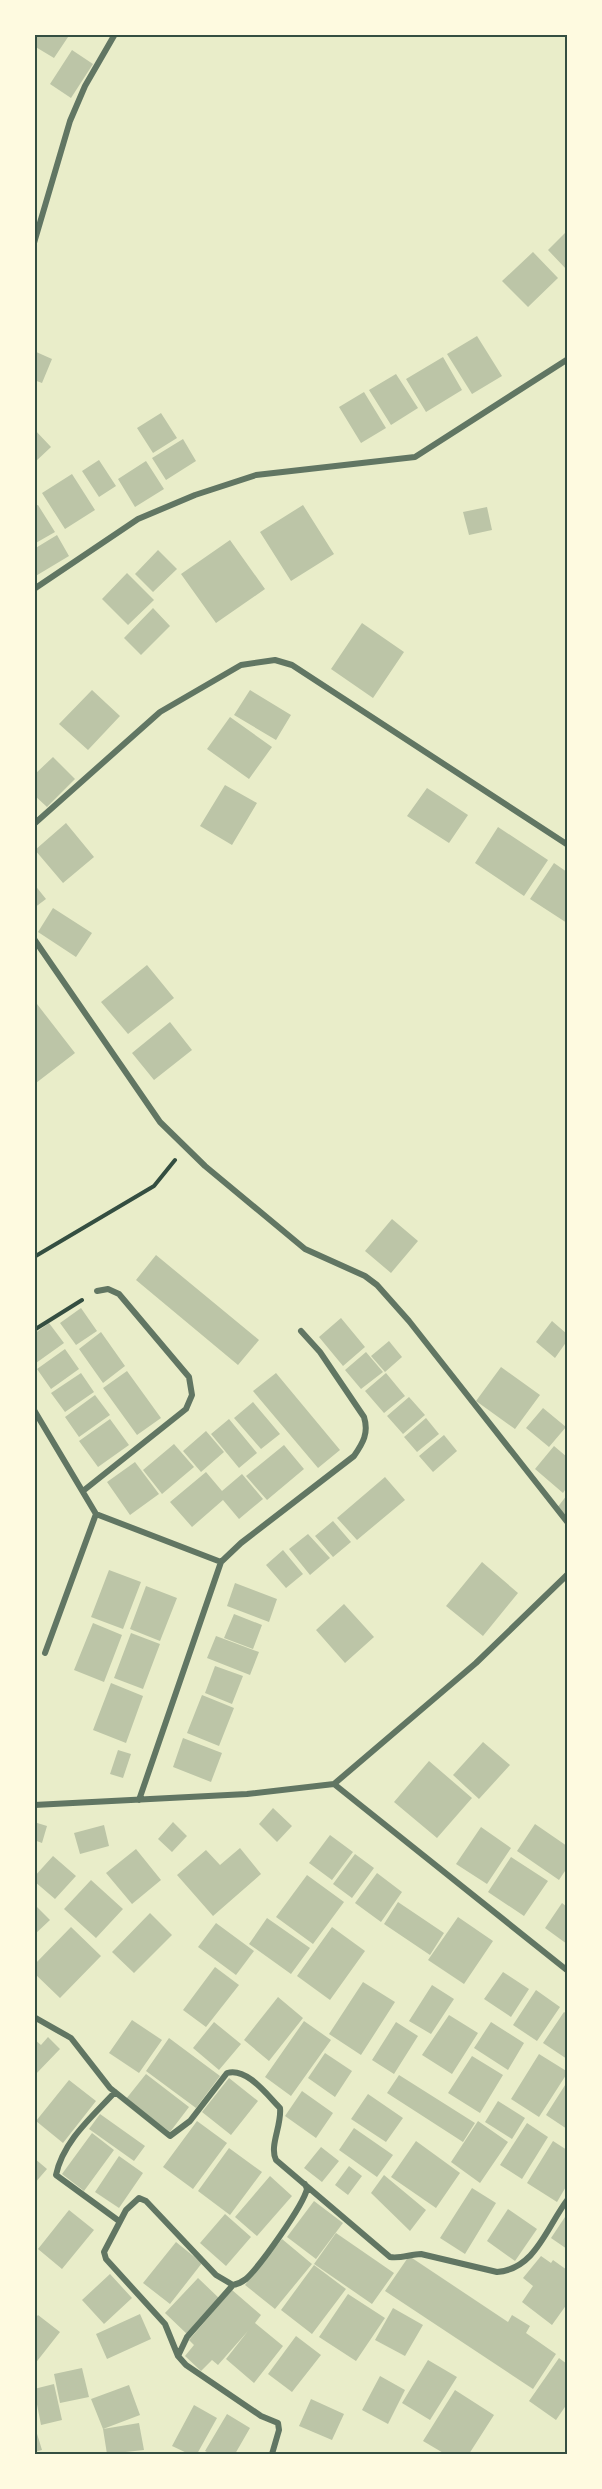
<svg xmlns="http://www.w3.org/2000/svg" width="602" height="2489" font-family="'Source Sans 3',sans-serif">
  <rect width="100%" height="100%" fill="#e9edc9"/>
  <path fill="#bcc5a7" d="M34,34H70L54,58L34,46Z
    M72,50L93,64L71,98L50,84Z
    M567,231V270L548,250Z
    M533,252L558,278L528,307L502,281Z
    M477,336L502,376L472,394L447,354Z
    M34,351L52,359L42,383L34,380Z
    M443,357L462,390L426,412L406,379Z
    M396,374L418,408L391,425L369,390Z
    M364,392L386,428L361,443L339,407Z
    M161,413L177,438L153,453L137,428Z
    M34,429L51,447L34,463Z
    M183,439L196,461L166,480L152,458Z
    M99,460L116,486L99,497L82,471Z
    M146,461L164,489L135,507L118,479Z
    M72,474L95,510L65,529L42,493Z
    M38,505L55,532L34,544V506Z
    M303,505L334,554L291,581L260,532Z
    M487,507L492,530L469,535L463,512Z
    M57,535L69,556L34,577V549Z
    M230,540L265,589L216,623L181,574Z
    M158,550L177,569L153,592L135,574Z
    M127,573L154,600L128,625L102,599Z
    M153,608L170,626L141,655L124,638Z
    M362,623L404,652L373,698L331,669Z
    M92,690L120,716L88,750L59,724Z
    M250,690L291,715L276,740L234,715Z
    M230,717L272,747L249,779L207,749Z
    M53,757L75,779L47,807L34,795V775Z
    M225,785L257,803L232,845L200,826Z
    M427,788L468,815L449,843L407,816Z
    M66,823L94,857L63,883L35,850Z
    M498,827L548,860L524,896L475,863Z
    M554,863L567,872V923L530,899Z
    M34,884L46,899L34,908Z
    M53,908L92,933L76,957L38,932Z
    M147,965L174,998L128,1034L101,1002Z
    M37,1004L75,1053L36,1083L34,1006Z
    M170,1022L192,1050L154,1080L132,1053Z
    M392,1219L418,1241L391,1273L365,1251Z
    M156,1255L259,1340L238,1365L136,1280Z
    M81,1308L97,1331L76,1345L60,1323Z
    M341,1318L365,1347L343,1366L319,1337Z
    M552,1321L567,1334V1341L555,1358L536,1342Z
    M49,1323L64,1343L36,1363L34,1334Z
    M101,1332L125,1366L103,1383L79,1349Z
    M389,1341L402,1357L385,1372L371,1356Z
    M65,1349L79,1369L51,1389L37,1369Z
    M366,1352L383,1372L361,1389L345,1370Z
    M501,1367L540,1395L515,1429L476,1401Z
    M127,1371L161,1418L137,1435L103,1388Z
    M81,1373L94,1392L65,1412L51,1393Z
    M276,1373L340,1450L318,1468L253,1391Z
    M386,1373L405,1396L384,1413L365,1391Z
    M95,1395L110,1415L79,1437L65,1417Z
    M409,1397L425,1415L403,1434L387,1416Z
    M253,1402L280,1434L261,1449L234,1418Z
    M543,1408L566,1427L549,1447L526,1428Z
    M426,1418L439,1434L417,1452L404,1437Z
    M110,1419L129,1445L98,1467L79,1441Z
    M229,1419L257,1453L239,1468L211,1434Z
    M206,1431L224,1452L201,1472L183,1451Z
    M444,1435L457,1451L433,1472L419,1456Z
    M174,1444L194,1467L162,1494L143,1470Z
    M284,1445L304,1469L267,1500L246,1476Z
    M554,1446L567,1457V1487L563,1493L535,1469Z
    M135,1462L159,1494L130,1515L107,1482Z
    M206,1472L222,1491L242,1474L263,1499L239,1519L223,1500L192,1527L170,1502Z
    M385,1477L405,1500L357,1540L337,1518Z
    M567,1495V1517L557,1508Z
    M333,1521L351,1542L333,1557L315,1536Z
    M308,1534L330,1558L310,1575L289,1549Z
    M283,1550L303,1574L286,1588L266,1565Z
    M482,1562L518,1593L483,1636L446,1606Z
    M109,1570L141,1582L123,1629L91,1617Z
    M235,1583L277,1599L269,1622L227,1606Z
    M146,1586L177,1598L160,1641L130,1629Z
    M344,1604L374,1637L345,1663L316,1630Z
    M234,1614L262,1625L253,1649L224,1638Z
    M93,1623L122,1635L104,1682L74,1670Z
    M131,1633L160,1644L143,1689L114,1678Z
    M216,1636L259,1652L250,1675L207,1658Z
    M215,1666L243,1676L232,1704L205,1693Z
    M111,1683L143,1696L126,1743L93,1730Z
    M202,1695L234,1708L219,1746L187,1733Z
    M183,1738L222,1753L211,1782L173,1767Z
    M483,1742L510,1765L479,1799L453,1775Z
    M118,1750L131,1754L123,1778L110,1774Z
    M429,1761L472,1798L437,1838L394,1802Z
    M273,1808L292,1826L277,1842L259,1824Z
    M34,1822L47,1826L42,1843L34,1840Z
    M173,1822L187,1836L172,1852L158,1839Z
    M535,1824L567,1846V1868L559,1880L517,1851Z
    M104,1825L109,1846L80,1854L74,1833Z
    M481,1827L511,1848L487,1884L456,1864Z
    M330,1835L353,1852L332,1880L309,1863Z
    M240,1848L261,1874L213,1916L177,1875L206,1850L220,1865Z
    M136,1849L161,1880L132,1904L106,1873Z
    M355,1854L374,1868L352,1898L333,1884Z
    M53,1856L76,1876L55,1899L34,1881V1877Z
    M511,1857L548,1881L524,1916L488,1892Z
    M377,1873L402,1892L381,1922L355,1903Z
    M307,1875L344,1902L313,1944L276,1917Z
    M91,1880L123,1909L96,1938L64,1909Z
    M398,1902L444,1933L430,1955L384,1924Z
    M562,1903L567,1907V1944L545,1928Z
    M34,1904L50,1920L34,1935Z
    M150,1913L172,1935L134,1973L112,1952Z
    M458,1917L493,1941L464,1984L428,1960Z
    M267,1918L310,1948L291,1974L249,1944Z
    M216,1923L254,1951L236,1975L198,1947Z
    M71,1927L101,1956L60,1998L34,1973V1965Z
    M332,1927L365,1951L330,2000L297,1976Z
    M215,1967L239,1985L206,2027L183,2010Z
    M503,1972L529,1989L511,2017L484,1999Z
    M363,1982L395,2002L361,2055L329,2034Z
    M432,1985L454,1999L431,2034L409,2021Z
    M536,1990L560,2007L537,2041L513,2025Z
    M278,1997L303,2018L269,2061L244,2040Z
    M564,2012L567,2014V2059L543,2043Z
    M449,2015L478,2033L452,2074L422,2055Z
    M132,2020L162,2040L139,2073L109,2053Z
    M304,2021L331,2040L291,2096L265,2077Z
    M214,2022L241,2044L219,2070L193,2048Z
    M396,2022L418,2036L394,2074L372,2060Z
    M491,2022L524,2043L508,2070L474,2048Z
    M48,2037L60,2049L34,2076V2039L41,2045Z
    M169,2038L220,2076L196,2108L146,2071Z
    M325,2053L352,2071L335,2097L308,2078Z
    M539,2054L568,2072L539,2117L511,2099Z
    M472,2056L503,2075L480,2113L448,2093Z
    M146,2074L189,2107L170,2132L126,2099Z
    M399,2075L475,2123L463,2142L387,2093Z
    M229,2078L258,2101L231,2135L202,2112Z
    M69,2080L96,2101L63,2143L36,2121Z
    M567,2082V2129L546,2115Z
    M302,2091L333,2113L316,2138L285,2116Z
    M368,2094L403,2118L386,2142L351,2119Z
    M498,2101L525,2118L512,2139L485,2122Z
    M100,2114L145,2146L134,2161L89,2129Z
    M197,2121L227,2143L193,2189L163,2167Z
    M478,2121L508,2142L480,2183L451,2162Z
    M527,2123L548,2137L522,2179L500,2165Z
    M354,2128L393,2155L377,2177L339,2150Z
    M92,2133L114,2150L84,2191L62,2174Z
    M416,2141L460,2173L436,2208L391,2177Z
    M553,2141L567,2150V2185L557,2202L527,2183Z
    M321,2147L339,2161L322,2182L304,2168Z
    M229,2148L262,2172L230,2215L198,2191Z
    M119,2156L143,2173L119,2208L95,2192Z
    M34,2158L47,2169L34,2184Z
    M349,2166L362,2176L348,2195L335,2185Z
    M384,2175L426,2210L410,2231L371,2193Z
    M270,2176L292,2196L257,2236L235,2217Z
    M472,2188L496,2203L465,2254L440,2238Z
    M314,2201L343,2223L316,2259L287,2237Z
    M508,2209L537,2229L515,2261L487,2241Z
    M69,2210L94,2230L62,2269L38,2249Z
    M225,2214L251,2237L226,2266L200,2243Z
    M565,2217L567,2218V2249L551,2238Z
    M336,2233L394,2273L372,2304L314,2264Z
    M282,2239L312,2264L275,2309L245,2285Z
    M176,2242L202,2263L170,2304L143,2283Z
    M409,2256L508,2322L512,2315L530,2326L526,2333L556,2354L533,2389L385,2291Z
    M541,2256L551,2263L553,2260L567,2270V2304L552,2325L522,2302L533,2286L523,2278Z
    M314,2265L346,2289L312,2334L281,2310Z
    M110,2274L132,2298L104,2324L82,2300Z
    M198,2278L221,2300L188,2335L165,2313Z
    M232,2290L261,2315L255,2323L283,2346L254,2383L226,2359L248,2331L218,2365L212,2360L201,2371L185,2356L194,2345L189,2340Z
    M348,2294L385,2318L356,2361L319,2337Z
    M393,2308L423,2325L405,2356L375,2340Z
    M140,2314L151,2339L107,2359L96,2334Z
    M38,2315L60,2332L34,2365V2320Z
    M296,2336L321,2355L292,2392L268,2374Z
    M559,2358L567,2364V2404L556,2420L529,2401Z
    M428,2360L457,2377L430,2420L402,2403Z
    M82,2368L89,2397L60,2403L54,2374Z
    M380,2376L405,2390L388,2424L362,2410Z
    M54,2384L62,2420L41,2425L34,2389Z
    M129,2385L140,2415L103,2429L91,2399Z
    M455,2390L494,2415L469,2454H445L423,2441Z
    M311,2399L344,2414L332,2440L299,2426Z
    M194,2405L217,2418L197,2454H189L172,2446Z
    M227,2414L250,2428L235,2454H211L205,2451Z
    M139,2423L144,2450L107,2454L103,2429Z
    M34,2424L42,2450L34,2452Z"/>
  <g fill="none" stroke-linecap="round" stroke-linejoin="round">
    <path stroke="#344e41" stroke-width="4" d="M34,1257L154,1186L175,1160
      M34,1330L82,1300"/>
    <path stroke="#617663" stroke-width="6" d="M34,243L70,121L85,86L115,34
      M34,589L138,519L195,495L256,475L415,457L568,359
      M34,824L160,712L241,665L275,660L292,665L568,845
      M34,939L160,1122L205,1166L305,1249L365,1276L377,1285L409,1321L568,1523
      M34,1410L96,1514
      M83,1491L186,1409L192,1395L189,1377L119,1294L108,1289L97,1291
      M45,1653L96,1514L221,1562
      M334,1784L568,1971
      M139,1800L221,1562L241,1543L354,1456C363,1443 369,1433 364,1417L320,1352L301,1331
      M34,1805L247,1794L334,1784L476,1663L568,1574
      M34,2017L71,2038L110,2088L170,2136L190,2121L227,2073C247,2067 267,2095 280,2108C282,2125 269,2146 276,2160L390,2257C400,2259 411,2254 421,2254L497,2272C536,2269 547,2226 568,2199
      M115,2092C92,2117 63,2141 56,2175L119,2221
      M178,2356L187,2337L233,2285
      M272,2454L279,2430L278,2423L261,2416L186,2365L178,2356L165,2324L106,2259L104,2252L126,2210L139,2198L146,2201L216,2275L233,2285C238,2284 242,2282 246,2279C260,2266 303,2206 307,2189L305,2184"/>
  </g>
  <rect width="602" height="2489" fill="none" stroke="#fefae0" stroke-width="72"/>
  <rect x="36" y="36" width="530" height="2417" fill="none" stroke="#344e41" stroke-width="2"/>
</svg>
